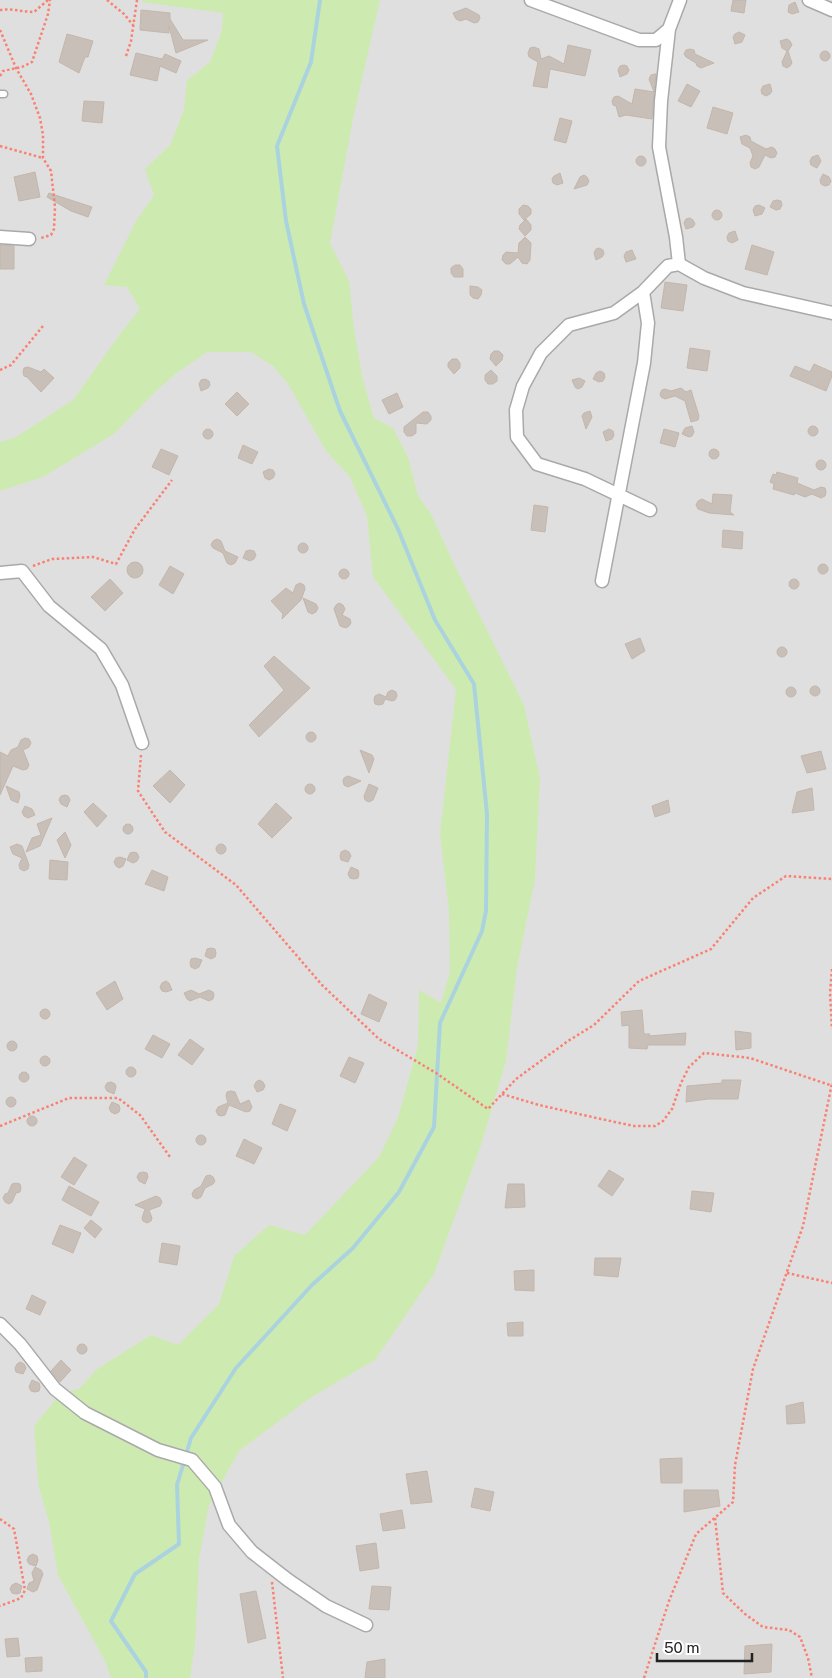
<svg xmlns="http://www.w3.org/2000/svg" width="832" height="1678" font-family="'Public Sans',sans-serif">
  <rect width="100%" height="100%" fill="#f2efe9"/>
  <path fill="#e0dfdf" d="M0,0H832V1678H0Z"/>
  <path fill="#cdebb0" d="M143,0H380L353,119L330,243L349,281L354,328L362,376L374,418L393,428L408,457L418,496L431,514L453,562L524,705L540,778L535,879L517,968L506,1061L481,1145L434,1274L375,1360L310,1398L239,1451L209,1505L199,1559L195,1645L190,1678H111L105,1661L58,1575L49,1522L38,1484L34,1426L61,1393L79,1389L97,1369L151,1335L178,1345L219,1304L234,1256L269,1225L305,1235L379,1157L398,1118L418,1045L419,990L441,1003L450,972L449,911L440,834L456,689L373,577L367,516L350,477L326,451L288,384L274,367L251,352H207L174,375L155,392L114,434L43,477L0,491V442L16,437L73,400L120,334L140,309L127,287L104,285L136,221L154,195L145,169L170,145L184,110L187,80L210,62L222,30L223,13L142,2Z"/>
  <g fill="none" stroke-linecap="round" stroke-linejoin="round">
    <path stroke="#aad3df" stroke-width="4" d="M146,1678V1672L111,1621L135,1574L179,1544L177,1485L191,1438L236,1368L312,1285L353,1248L399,1192L434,1127L440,1023L482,931L486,911L487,814L474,684L435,620L398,529L340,411L304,304L286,221L277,146L311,62L320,0"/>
  </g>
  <path fill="#c7bfb8" stroke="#c4b6ab" d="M733,0H746L744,13L731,11Z
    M795,2L799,12L792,14L788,12L789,5Z
    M466,8L479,15L480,18L478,22L474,23L466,19L460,21L456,19L453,13Z
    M141,10L170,13V19L183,40H208L176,53L169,26V33L140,30Z
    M739,32L745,35L742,42L735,44L733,37L735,34Z
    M67,34L93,41L88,57H85L79,73L59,62Z
    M787,39L790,41L792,45L788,51L792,63L790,66L787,68L783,66L782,62L787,51L782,48L780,41Z
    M568,45L591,50L585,76L550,69L547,88L533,86L538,62L529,57L528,53L530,48L534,47L539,49L541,59L549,56L564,64Z
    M690,49L694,50L695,54L714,63L701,68L697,66L696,63L686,57L684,54L686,50Z
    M820 56a5 5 0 1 1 10 0a5 5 0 1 1-10 0Z
    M136,53L162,59L165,54L181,61L176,73L160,66L157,81L130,75Z
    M624,65L627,66L629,70L627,74L620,77L618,70L620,66Z
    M655,74H656L654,92L649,79L651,75Z
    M687,84L700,91L691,107L678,101Z
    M770,84L772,91L770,94L766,96L762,94L761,90L763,86Z
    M635,89L654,92L652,119L626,115L619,117L616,106L613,105L612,101L614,97L618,96L632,104Z
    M84,101L104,102L102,123L82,121Z
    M713,107L733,113L727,134L707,128Z
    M560,118L572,121L566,143L554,140Z
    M746,135L750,137L751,141L766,149L772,147L775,149L777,153L775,157L771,158L765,155L759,167L755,169L751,167L750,163L753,156L750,148L742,144L740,137Z
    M818,155L821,161L817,168L811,165L810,161L812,157Z
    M636 161a5 5 0 1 1 10 0a5 5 0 1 1-10 0Z
    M35,172L40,197L19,201L14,177Z
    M560,173L563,183L557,185L553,183L552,179L554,176Z
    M823,174L829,177L831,181L829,185L825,186L821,184L820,180Z
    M584,175L587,177L589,181L587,185L574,189L580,177Z
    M49,193L92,207L88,217L71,211L47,197Z
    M777,200L781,201L782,205L780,209L776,210L770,207L773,201Z
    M523,205L528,206L531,209V214L524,220L519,214V209Z
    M759,205L765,208L762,214L755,216L753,210L755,206Z
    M712 215a5 5 0 1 1 10 0a5 5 0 1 1-10 0Z
    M690,218L693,220L695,224L693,227L686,229L684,223L686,219Z
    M526,219L531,225V230L525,236L519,229L520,225Z
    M735,231L738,240L732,243L728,241L727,237L729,233Z
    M525,237L531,243L530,260L527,264L522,263L518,257L510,264H506L502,260L503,255L506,252L518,253L519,243Z
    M0,245L14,246V269H0Z
    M752,245L774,252L767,275L745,269Z
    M599,248L603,250L604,254L602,257L596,260L594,253L596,249Z
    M632,250L636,259L626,262L624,256L626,252Z
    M455,265H460L463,269V277H454L451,273V268Z
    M665,282L687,285L683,311L661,308Z
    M470,286L478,287L482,290L481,295L478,299L473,298L470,295Z
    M690,348L710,351L707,371L687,368Z
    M494,351H499L503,355L502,360L496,366L490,359L491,354Z
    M452,359H457L460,363V368L454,374L448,367V363Z
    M814,364L832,372V376L826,391L790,376L795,366L810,372Z
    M28,367L41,372L44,369L54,378L41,392L27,377L24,376L23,372L24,368Z
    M491,370L497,376V381L493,384H488L485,380V375Z
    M600,371L604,373L605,377L603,381L599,382L593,379L596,373Z
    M579,378L585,381L582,387L578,389L575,387L572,380Z
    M205,379L209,381L210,385L208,388L201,391L199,384L201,380Z
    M681,388L686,392L691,390L699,416L698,420L691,422L685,401L675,396L665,399L661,397L660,394L662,390L665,389L671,391Z
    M237,392L249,404L237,416L225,404Z
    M397,393L403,407L389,414L382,400Z
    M590,411L592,417L586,429L582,416L584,413Z
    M423,412H428L431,416V420L427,424L416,423V433L412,436H407L404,432V427Z
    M808 431a5 5 0 1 1 10 0a5 5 0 1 1-10 0Z
    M692,426L694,432L692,436L689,437L682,434L685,428Z
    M203 434a5 5 0 1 1 10 0a5 5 0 1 1-10 0Z
    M609,429L613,431L614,435L612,439L606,441L603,432Z
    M664,429L679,433L675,447L660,443Z
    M243,445L258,452L252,464L238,458Z
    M709 454a5 5 0 1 1 10 0a5 5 0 1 1-10 0Z
    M161,449L178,456L169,475L152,467Z
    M816 465a5 5 0 1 1 10 0a5 5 0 1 1-10 0Z
    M269,469L273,470L275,474L273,478L269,480L265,478L263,472Z
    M777,472L798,478L797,483L814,490L821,487L825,488L826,492L825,496L821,498L812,494L805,497L795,493L794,495L773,489L774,484L770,482L773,474L776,475Z
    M713,494L732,495L730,512L734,515L709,513L698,509L696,505L698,501L702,499L712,504Z
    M534,505L548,507L545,532L531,530Z
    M723,530L743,532L742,549L722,547Z
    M217,539L221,541L225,551L238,557L235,563L231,565L227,563L223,553L213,548L211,545L213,541Z
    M298 548a5 5 0 1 1 10 0a5 5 0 1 1-10 0Z
    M250,550L254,551L256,555L254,559L250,561L243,558L246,551Z
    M127 570a8 8 0 1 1 16 0a8 8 0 1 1-16 0Z
    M818 569a5 5 0 1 1 10 0a5 5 0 1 1-10 0Z
    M170,566L184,574L173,594L159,585Z
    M339 574a5 5 0 1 1 10 0a5 5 0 1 1-10 0Z
    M789 584a5 5 0 1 1 10 0a5 5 0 1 1-10 0Z
    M110,579L123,593L105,611L91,597Z
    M300,583L304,585L305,589L301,600L282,619L283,614L271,601L286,588L293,593L296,585Z
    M303,598L316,604L318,608L316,612L312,614L308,612Z
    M339,603L343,605L345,609L342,615L350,619L351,623L349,626L346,628L340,626L334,609L336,605Z
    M640,638L645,651L632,659L625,644Z
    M777 652a5 5 0 1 1 10 0a5 5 0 1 1-10 0Z
    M274,656L310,688L259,737L249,725L284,690L264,666Z
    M810 691a5 5 0 1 1 10 0a5 5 0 1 1-10 0Z
    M786 692a5 5 0 1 1 10 0a5 5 0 1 1-10 0Z
    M392,690L396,692L397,696L395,700L392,701L385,699L383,704L379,705L375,704L374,700L375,696L379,694L386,697L388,692Z
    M306 737a5 5 0 1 1 10 0a5 5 0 1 1-10 0Z
    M25,738L29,739L31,743L29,747L23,750L29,765L27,769L23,770L13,766L0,795V752L8,756L11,750L18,747L21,740Z
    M360,750L372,755L374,759L369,773Z
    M821,751L826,769L807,773L801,756Z
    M170,770L185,785L170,803L153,786Z
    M348,776L361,781L348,787L344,785L343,781L344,778Z
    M305 789a5 5 0 1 1 10 0a5 5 0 1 1-10 0Z
    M369,784L378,788L373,800L369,802L365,800L364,796Z
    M6,786L19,792L20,796L18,803L11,800Z
    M812,788L814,810L792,813L797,792Z
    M65,795L68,796L70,800L67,807L61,804L59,800L61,796Z
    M668,800L670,812L655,817L652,806Z
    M93,803L107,816L97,827L84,812Z
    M276,803L292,818L272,838L258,824Z
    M25,806L32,809L35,815L28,818L24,816L22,812Z
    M52,818L40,846L26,852L32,838L41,835L37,824Z
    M123 829a5 5 0 1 1 10 0a5 5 0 1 1-10 0Z
    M65,832L71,845L65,858L57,840Z
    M216 849a5 5 0 1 1 10 0a5 5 0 1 1-10 0Z
    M17,844L22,846L29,865L28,869L24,871L20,869L19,865L22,858L13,854L10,847Z
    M345,850L349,852L351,856L348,862L341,860L340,856L341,852Z
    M134,852L137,853L139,857L137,861L133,863L127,860L130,853Z
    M120,857L126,859L123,866L119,868L116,866L114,862L116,858Z
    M50,860L68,862L67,880L49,879Z
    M351,867L358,870L359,874L358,878L354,879L350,878L348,874Z
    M152,870L168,877L164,891L145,884Z
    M211,948L215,949L216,953L215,957L211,959L205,956L207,949Z
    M195,958L202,960L199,967L195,969L191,967L190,963L191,959Z
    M115,981L123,999L107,1010L96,993Z
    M166,981L169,983L172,990L166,992L162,991L160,987L162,983Z
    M191,990L199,994L209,990L213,992L214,995L213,999L209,1001L200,997L190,1001L187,999L184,993Z
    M369,994L387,1003L379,1022L361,1014Z
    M40 1014a5 5 0 1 1 10 0a5 5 0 1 1-10 0Z
    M642,1010L644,1034H650L649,1036L686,1033L685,1045H648L647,1049L629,1048V1025L622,1026L621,1012Z
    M735,1031L751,1033V1048L736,1050Z
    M153,1035L170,1044L162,1058L145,1049Z
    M190,1039L204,1049L192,1065L178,1055Z
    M7 1046a5 5 0 1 1 10 0a5 5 0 1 1-10 0Z
    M40 1061a5 5 0 1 1 10 0a5 5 0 1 1-10 0Z
    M349,1057L364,1063L355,1083L340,1076Z
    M126 1072a5 5 0 1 1 10 0a5 5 0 1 1-10 0Z
    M19 1077a5 5 0 1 1 10 0a5 5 0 1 1-10 0Z
    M259,1080L263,1082L265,1086L263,1090L257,1092L254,1086L256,1082Z
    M722,1080H741L738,1099H708L686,1102L687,1086L722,1083Z
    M111,1082L115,1084L116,1087L114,1094L107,1091L105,1087L107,1083Z
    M231,1091L235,1092L240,1104L249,1100L252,1107L250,1111L246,1112L229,1105L225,1115L221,1116L218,1115L216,1111L218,1107L228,1103L226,1096L227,1092Z
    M6 1102a5 5 0 1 1 10 0a5 5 0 1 1-10 0Z
    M112,1102L119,1105L120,1109L119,1112L115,1114L111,1112L109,1108Z
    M280,1104L296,1110L287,1131L272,1124Z
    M27 1121a5 5 0 1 1 10 0a5 5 0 1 1-10 0Z
    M196 1140a5 5 0 1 1 10 0a5 5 0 1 1-10 0Z
    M244,1139L262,1148L254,1164L236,1156Z
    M74,1157L87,1165L74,1185L61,1177Z
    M609,1170L624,1179L612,1196L598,1186Z
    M143,1172L147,1173L148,1177L145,1184L139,1181L137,1177L139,1173Z
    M210,1175L213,1177L215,1181L213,1184L205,1188L201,1197L197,1199L193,1197L192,1194L194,1190L201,1186L206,1176Z
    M16,1183L20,1184L21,1188L20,1192L16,1193L12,1202L9,1204L5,1202L3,1198L5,1194L8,1193L12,1184Z
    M508,1184H524L525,1207L505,1208Z
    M69,1186L99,1202L91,1216L62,1200Z
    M692,1191L714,1193L711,1212L690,1209Z
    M156,1196L160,1198L162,1202L160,1206L149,1210L152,1218L151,1221L147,1223L143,1221L142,1218L145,1209L135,1205Z
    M91,1220L102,1229L95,1238L84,1228Z
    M60,1225L81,1233L73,1253L52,1244Z
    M162,1243L180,1246L177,1265L159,1262Z
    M595,1258H621L618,1277L594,1275Z
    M534,1270V1291L515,1290L514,1271Z
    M32,1295L46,1302L40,1315L26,1309Z
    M523,1322V1336H508L507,1323Z
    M77 1349a5 5 0 1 1 10 0a5 5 0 1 1-10 0Z
    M61,1360L71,1370L60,1382L51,1371Z
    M20,1362L24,1364L26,1368L23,1374L16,1372L15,1368L17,1364Z
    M32,1380L39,1383L40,1387L39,1391L35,1392L31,1391L29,1387Z
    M803,1402L805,1423L787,1424L786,1406Z
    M682,1458V1483H661L660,1459Z
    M427,1471L432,1502L411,1504L406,1474Z
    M475,1488L494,1492L490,1511L471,1507Z
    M684,1490H718L720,1506L684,1512Z
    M402,1510L405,1528L383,1531L380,1514Z
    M376,1543L379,1568L360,1571L356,1546Z
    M33,1554L37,1556L38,1560L36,1566L29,1564L27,1560L29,1556Z
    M35,1567L41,1570L43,1574L37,1590L33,1592L27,1589L29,1583L34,1581L32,1573Z
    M16,1583L22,1586L20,1593L16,1594L12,1593L10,1589L12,1585Z
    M372,1586L391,1587L389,1610L369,1609Z
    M256,1591L266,1638L248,1643L240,1594Z
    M18,1638L20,1656L7,1657L5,1639Z
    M772,1644L771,1672L744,1674L745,1646Z
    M42,1657V1671L26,1672L25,1658Z
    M385,1659V1678H365L367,1662Z"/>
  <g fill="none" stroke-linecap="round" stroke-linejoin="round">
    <defs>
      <path id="lane" d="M0,94H4"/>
      <path id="street" d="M531,0L639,40H656L669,29L680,0
        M809,0L832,10
        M669,29L661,101L659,147L676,237L679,264
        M0,237L29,239
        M650,510L585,479L537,464L517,437L516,410L523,386L541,353L569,325L614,313L643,292L668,266L679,264L704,278L743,293L832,313
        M0,573L22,571L49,606L101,649L122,685L142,743
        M602,581L644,363L648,323L643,292
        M0,1324L20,1344L55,1389L85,1413L158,1450L192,1460L215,1487L229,1525L252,1552L288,1580L326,1606L366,1625"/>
    </defs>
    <use href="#lane" stroke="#a9a9a9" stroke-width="9"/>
    <use href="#street" stroke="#a9a9a9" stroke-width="15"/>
    <path stroke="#fa8072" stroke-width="2.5" stroke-dasharray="2.5 2.5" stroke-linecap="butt" d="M107,0L124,14L133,25
      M0,10C11,8 23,12 34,12L48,0
      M0,30L16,68L31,94L40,118L43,135V158L51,171L55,207L54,229L51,235L41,238
      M126,56L131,41L137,0
      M0,76L3,71L22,67L32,62L48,14L50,0
      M0,146L43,158
      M0,370L11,365L43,326
      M33,566L52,559L93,557L116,564L135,529L172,480
      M141,755L138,791L165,832L236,885L322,985L379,1039L436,1073L488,1109L516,1079L568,1041L594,1025L639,981L711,949L753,898L786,876L832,879
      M832,969L830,993L832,1029
      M502,1094L539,1105L601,1119L634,1126H655L663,1121L672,1109L681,1083L689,1067L704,1053L750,1058L830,1085L832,1084
      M0,1126L69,1098H118L140,1115L170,1157
      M787,1273L832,1283
      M715,1518L723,1593L745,1614L763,1627L789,1630L800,1637L808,1658L812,1678
      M0,1519L14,1529L25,1590L21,1598L0,1606
      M272,1582L283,1678
      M644,1678L669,1601L696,1534L733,1502L735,1465L753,1369L803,1226L832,1083"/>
    <use href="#lane" stroke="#fff" stroke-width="6"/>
    <use href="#street" stroke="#fff" stroke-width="12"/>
  </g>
  <path d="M657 1653v8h95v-8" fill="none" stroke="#222222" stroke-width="2.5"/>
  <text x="664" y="1653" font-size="15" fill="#222222" stroke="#ffffff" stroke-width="4" paint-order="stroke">50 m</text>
</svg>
